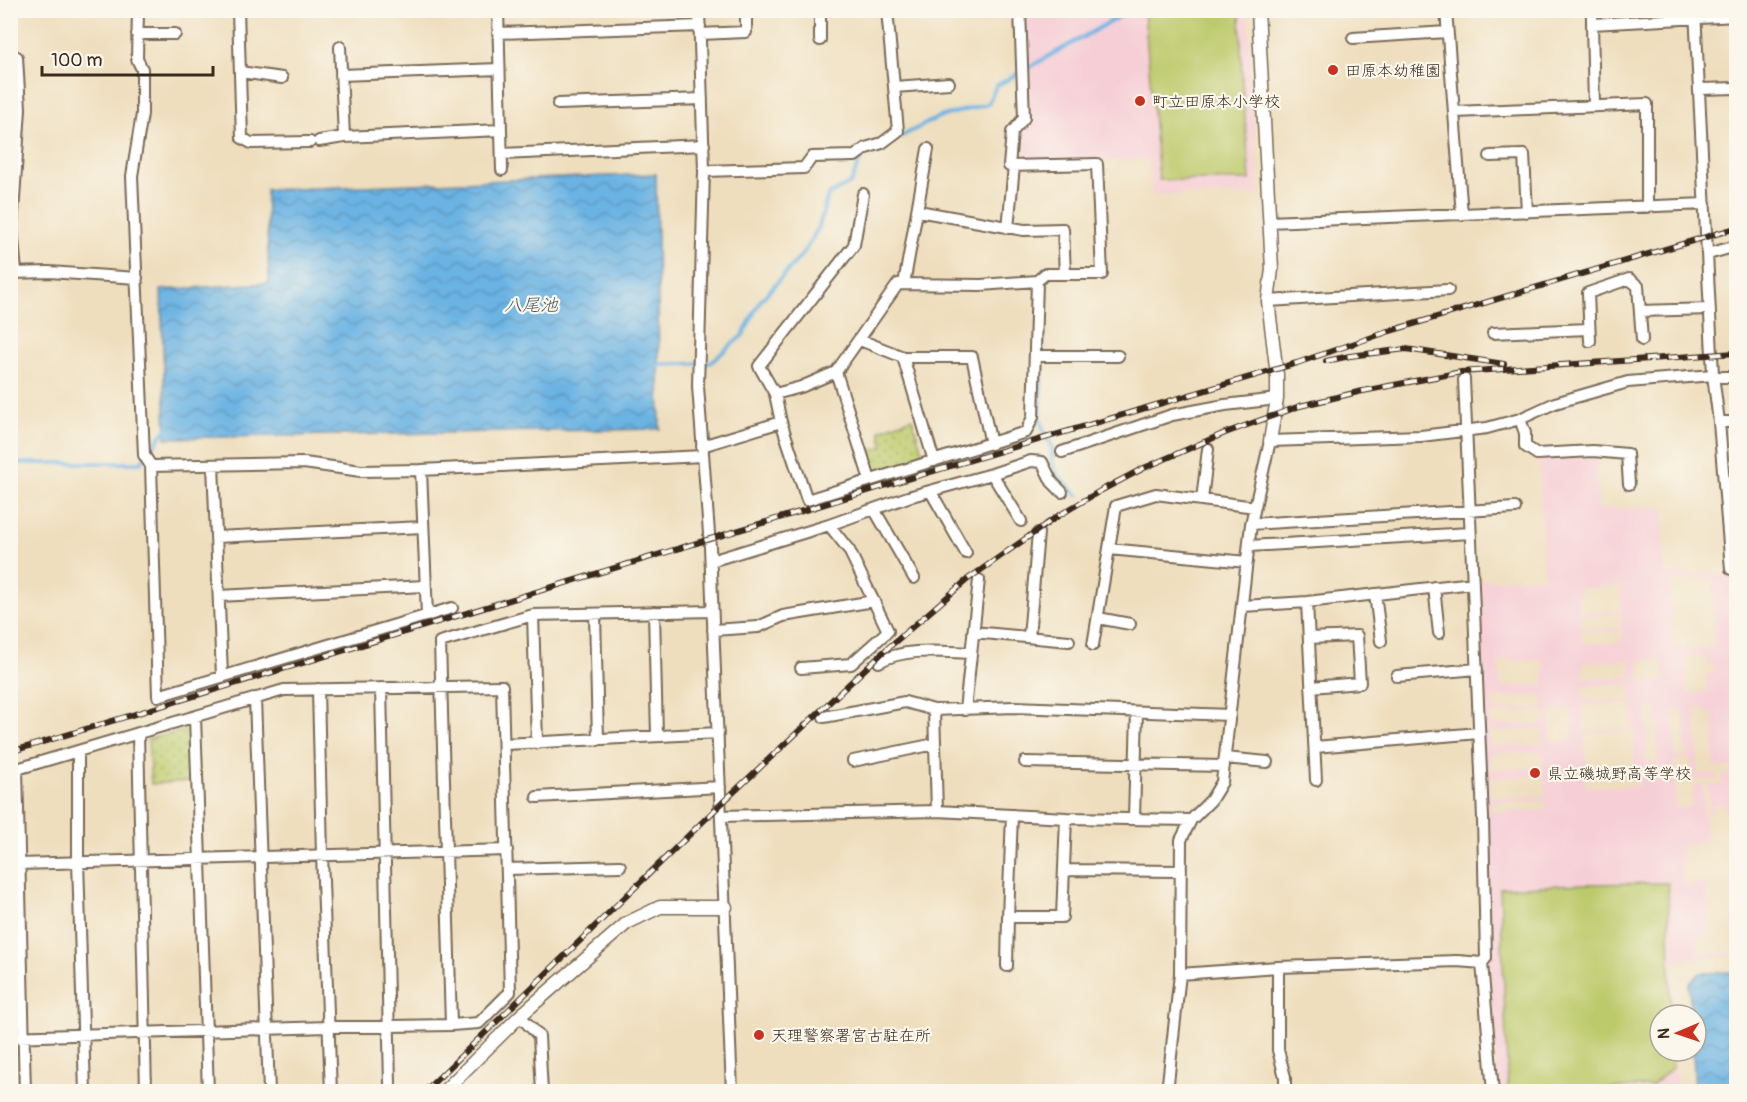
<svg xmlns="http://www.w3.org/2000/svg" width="1747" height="1102" font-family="Pangolin,'Klee One',sans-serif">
  <defs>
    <pattern id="green-dots" width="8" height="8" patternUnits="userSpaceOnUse" patternTransform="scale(1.5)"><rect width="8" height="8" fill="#bdca6c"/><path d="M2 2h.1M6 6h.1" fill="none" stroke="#9ba458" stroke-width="1.8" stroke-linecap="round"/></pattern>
    <pattern id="water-waves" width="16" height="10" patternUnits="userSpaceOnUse" patternTransform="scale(1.5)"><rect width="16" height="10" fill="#6bb3e3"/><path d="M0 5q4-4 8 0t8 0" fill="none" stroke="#5992b7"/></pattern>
  </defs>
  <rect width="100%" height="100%" fill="#fbf7ec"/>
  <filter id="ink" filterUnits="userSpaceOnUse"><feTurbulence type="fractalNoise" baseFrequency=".0167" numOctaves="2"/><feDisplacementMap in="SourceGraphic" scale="12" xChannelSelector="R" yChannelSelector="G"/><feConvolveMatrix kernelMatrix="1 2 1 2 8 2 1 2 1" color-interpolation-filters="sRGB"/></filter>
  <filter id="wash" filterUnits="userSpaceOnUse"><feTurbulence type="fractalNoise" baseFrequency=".008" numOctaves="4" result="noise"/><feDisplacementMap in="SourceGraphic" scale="24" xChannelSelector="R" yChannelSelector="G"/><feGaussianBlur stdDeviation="1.35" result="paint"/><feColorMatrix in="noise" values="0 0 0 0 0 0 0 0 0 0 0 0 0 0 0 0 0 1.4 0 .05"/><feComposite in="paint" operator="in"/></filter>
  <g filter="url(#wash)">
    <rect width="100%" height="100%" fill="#eedebd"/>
    <path fill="#f6cfd6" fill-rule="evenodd" d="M1025,11H1248L1251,80L1259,195H1152L1148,160L1016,161L1017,134L1028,121Z
      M1595,456L1598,509L1663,507L1664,574H1736V767H1714L1713,714H1708L1707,708L1696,709L1698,774H1717V780H1694V773H1691V758L1674,760L1676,808L1692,807V793L1695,792L1694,785H1703L1705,842L1682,844L1683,885L1707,884L1709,929L1702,935V938L1698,939L1700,954L1734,953L1729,813L1727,812L1726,804L1713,805L1714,813H1709L1708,785L1722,784V774H1736V956L1679,960L1673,965L1674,1015H1671L1668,884L1501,888L1508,1091H1497L1488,962L1476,583L1479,580L1544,577L1539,458ZM1713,578L1715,648L1682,650V644H1673L1670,581ZM1620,586L1621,610L1580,612L1579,588ZM1621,614V628L1581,629L1580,616ZM1622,631V642L1581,643V632ZM1705,655L1706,664H1713L1714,673L1706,674L1707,692L1687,693L1686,656ZM1663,659L1664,681L1641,682L1640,660ZM1543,660L1544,685L1500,686L1499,661ZM1630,660V677L1583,678V663ZM1630,684V700H1584L1583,686ZM1543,696L1544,708L1492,709V698ZM1632,702L1633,729L1585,730L1583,705ZM1646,706H1657L1658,762L1647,761ZM1572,709L1573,741L1551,742L1550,710ZM1684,710L1686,756L1675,757L1673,711ZM1545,711V724L1490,725V713ZM1542,729L1543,745L1490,746V731ZM1634,731V766L1586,768L1585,733ZM1543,752V768L1491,769V753ZM1638,769L1639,786L1586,787V770ZM1544,776L1545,796L1490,797V778ZM1546,801L1545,810L1491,812V803Z
      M1672,1051H1675L1676,1090L1573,1092L1652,1086L1673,1067Z"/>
    <path fill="url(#green-dots)" stroke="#7c7a45" stroke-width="1.5" d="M912,418L922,451L917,460L879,470L873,466L868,451L883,447L880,430Z
      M191,729L192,781L151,784L148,739Z"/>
    <path fill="#bdca6c" stroke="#7c7a45" stroke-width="1.5" d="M1147,10L1240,11L1242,80L1250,180H1159L1144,12Z
      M1668,883L1671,1015H1660V1051H1672L1673,1067L1652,1086L1573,1091H1508L1500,888L1583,884Z"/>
    <path fill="url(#water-waves)" stroke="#536e80" stroke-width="1.5" d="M656,174L660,429L166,438L161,290L269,283L266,190Z
      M1736,972V1091H1695L1693,1051H1696V1015H1691L1689,984L1700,973Z"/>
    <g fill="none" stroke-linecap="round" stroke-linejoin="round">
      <path stroke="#6bb3e3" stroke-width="4" d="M894,140L939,117L988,104L996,86L1131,10
        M1046,278L1045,280L1040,418L1043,429L1052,447V460L1057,474L1078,496
        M654,365L710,363L743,335L760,301L802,255L819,227L828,195L851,183L861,157L874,150
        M10,463H140L168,427"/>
    </g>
  </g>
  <g filter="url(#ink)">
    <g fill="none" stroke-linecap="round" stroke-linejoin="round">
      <defs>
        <path id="minor" d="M138,10L137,59L142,69V114L132,176L144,455L151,466L304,463L361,471L421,470L703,456
          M238,10L242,138L251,143L310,142
          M498,10L502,170
          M699,10L704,171L698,386L710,547L732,1092
          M820,10V40
          M1446,10L1462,215
          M1592,10V24L1736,16
          M1695,10L1713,375L1719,422L1731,569
          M1592,24L1594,105
          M498,33L700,26
          M137,34H175
          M700,34L746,32V10
          M1353,38L1447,32
          M340,47L344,137
          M10,57H17L20,109L12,228L16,272
          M240,72L282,78
          M341,75L499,69
          M895,87L949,83
          M1700,89L1736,88
          M558,104L702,99
          M1455,112L1647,104V207
          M319,141L344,137L501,130
          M502,154L704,145
          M1490,156L1524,155L1527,212
          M704,171L804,168L812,157L855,156L866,148L882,143L898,131L887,10
          M918,211L1024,230L1063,229L1065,274
          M1269,222L1705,204
          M1008,228L1014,166
          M1708,254L1736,246
          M11,273L49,272L137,278
          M904,284L928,149
          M1268,301L1448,290
          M1640,311L1710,309
          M1493,333L1589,329
          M860,340L903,357L934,461
          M1590,341L1588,293L1629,279L1638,286L1642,340
          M1035,356H1118
          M903,357H972L991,444
          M836,372L870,480
          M1464,379L1483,818L1486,958L1482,963L1493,1092
          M775,394L759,366L854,245L863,194
          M1520,419L1525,433V446L1537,454L1593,451L1627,454L1629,484
          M781,422L807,500L1026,432L1033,417L1037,281
          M1719,422H1736
          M702,446L781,422L775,394L801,387L836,372L898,284L981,285L1037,281L1045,274H1102L1097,164L1009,166L1012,132L1024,118L1020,10
          M1062,452L1172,415L1225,405L1277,399
          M213,465L222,675
          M151,466L158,696L452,608
          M421,470L427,615
          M992,474L1021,521
          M931,492L966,553
          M1202,500L1208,449
          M874,509L914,578
          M1251,524L1515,508
          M216,537L423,527
          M1249,546L1470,533
          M1109,549L1247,562
          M711,561L829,525L908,497L992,474L1031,461L1042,462L1052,482L1062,492
          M1434,587L1439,633
          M1375,594L1381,641
          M219,596L425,586
          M1307,602L1316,780
          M1243,606L1307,602L1473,583
          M654,612L657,736
          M595,614L598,740
          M533,615L537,743
          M1098,618L1130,624
          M713,630L758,627L783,616L874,601
          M973,632L1069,641
          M1029,637L1038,533
          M1309,638L1357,636L1360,683L1311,687
          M1093,645L1116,506L1156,494L1255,507
          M879,662C905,647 942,652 971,653
          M801,668L851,664L888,631L849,550L829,525
          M1397,676L1477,669
          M381,688L390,1084
          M318,689L322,855L331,1092
          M255,698L269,1092
          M934,710L937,811
          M965,710L979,580
          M195,717L208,1092
          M824,717L905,702L934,710L1014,707L1230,715
          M138,733L146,1092
          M505,744L718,733
          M1315,747L1479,733
          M78,751V861L85,1092
          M1225,758L1267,762
          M853,761L935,744
          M1025,762L1224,766
          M537,797L720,787
          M1012,815L1008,917H1062L1066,818
          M721,816L937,811L1066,818L1191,820
          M1134,818L1137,712
          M19,864L507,850
          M507,869L620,866
          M1065,870L1181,871
          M1007,966L1008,917
          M1278,967V1050L1285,1077V1092
          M1180,974L1278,967L1457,961L1482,963
          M520,1016L539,1036L542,1092
          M451,1025L440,642L533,615L712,611
          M10,1037L328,1027L451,1025L479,1023L510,992L502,686L284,690L17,769L25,1092
          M1167,1092L1180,974L1181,840L1191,820L1211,800L1222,782L1251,524L1270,441L1421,436L1487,428L1520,419L1555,403L1628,382L1713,375L1721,377H1736"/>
        <path id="tertiary" d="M1258,10L1272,269L1268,301L1277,375V399L1270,441
          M443,1092L520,1016L627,923L660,907H726"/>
      </defs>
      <use href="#minor" stroke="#7a6956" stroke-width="14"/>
      <use href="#tertiary" stroke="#7a6956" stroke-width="15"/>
      <use href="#minor" stroke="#fff" stroke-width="10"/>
      <use href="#tertiary" stroke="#fff" stroke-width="12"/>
      <defs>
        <path id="rail" d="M1326,361L1350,356L1406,349L1504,364
          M10,752L904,480L1297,363L1390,331L1736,228
          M424,1092L721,804L881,654L968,579L1058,516L1100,491L1144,468L1225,433L1300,406L1358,392L1461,372L1736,353"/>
      </defs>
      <use href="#rail" stroke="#3b2a1e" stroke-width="6"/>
      <use href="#rail" stroke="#fbf7ec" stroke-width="4" stroke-dasharray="11" stroke-linecap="butt"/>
    </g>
  </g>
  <g fill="#c8321e" stroke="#fbf7ec" stroke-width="2">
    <circle cx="1333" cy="70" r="6"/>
    <circle cx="1140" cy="101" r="6"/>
    <circle cx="1535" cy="773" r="6"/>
    <circle cx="759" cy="1035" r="6"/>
  </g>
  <g text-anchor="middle" stroke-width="4.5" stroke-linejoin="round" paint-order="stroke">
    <g font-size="16" fill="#3b2a1e" stroke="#fbf7ec" text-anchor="start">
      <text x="1345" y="76">田原本幼稚園</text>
      <text x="1152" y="107">町立田原本小学校</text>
      <text x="1547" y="779">県立磯城野高等学校</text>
      <text x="771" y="1041">天理警察署宮古駐在所</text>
    </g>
    <g font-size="18" font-style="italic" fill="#4c5a63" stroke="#fbf7ec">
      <text x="531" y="311">八尾池</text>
    </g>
  </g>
  <rect width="1747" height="1102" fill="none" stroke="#fbf7ec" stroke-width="36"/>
  <g transform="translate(1678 1033) rotate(268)"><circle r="28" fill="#fbf7ec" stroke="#aea59a" stroke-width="1.5"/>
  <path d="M0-4.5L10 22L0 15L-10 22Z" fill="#c8321e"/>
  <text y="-9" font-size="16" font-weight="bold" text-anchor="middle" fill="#3b2a1e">N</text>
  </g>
  <path d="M42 66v9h171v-9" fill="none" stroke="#3b2a1e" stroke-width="3"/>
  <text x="51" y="66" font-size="18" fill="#3b2a1e" stroke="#fbf7ec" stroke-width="4.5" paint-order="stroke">100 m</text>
</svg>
